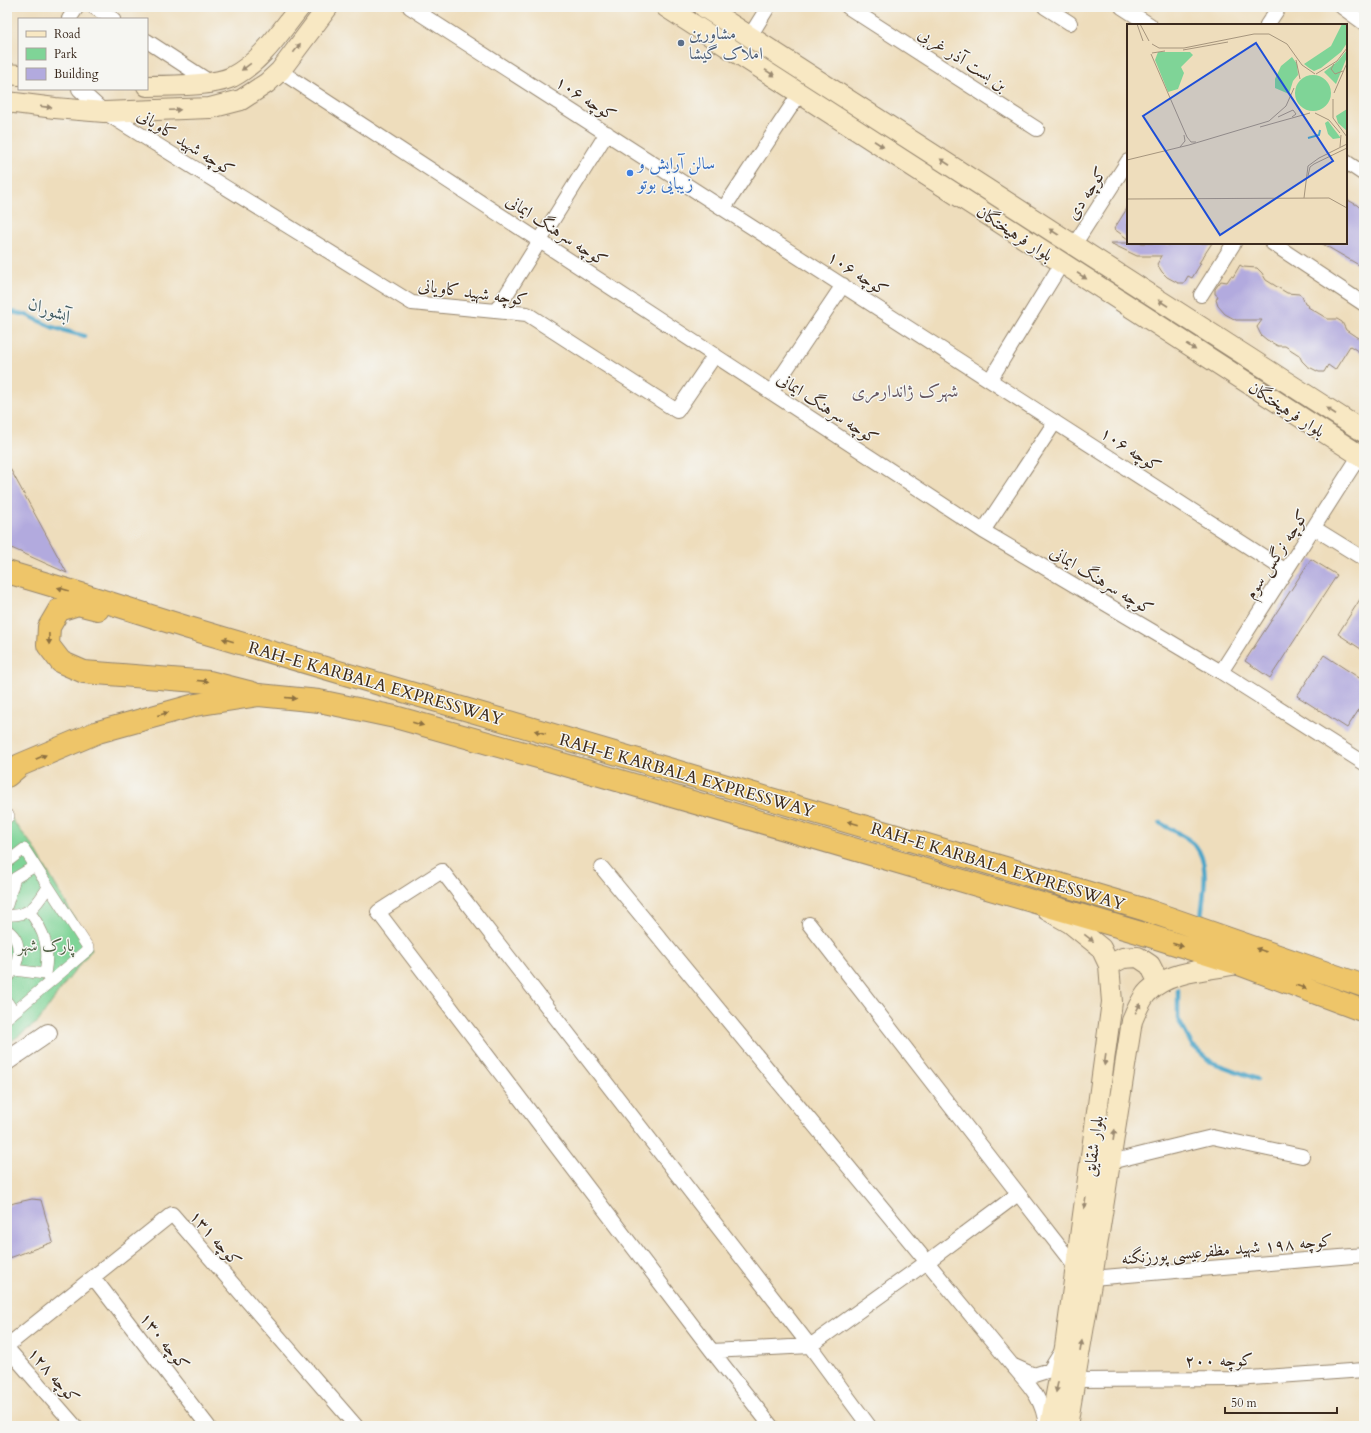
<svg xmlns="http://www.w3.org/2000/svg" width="1371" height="1433" font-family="Cardo,Amiri,serif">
  <rect width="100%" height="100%" fill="#f6f6f2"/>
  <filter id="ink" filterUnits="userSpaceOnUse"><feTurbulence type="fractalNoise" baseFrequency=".025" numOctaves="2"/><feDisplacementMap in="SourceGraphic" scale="8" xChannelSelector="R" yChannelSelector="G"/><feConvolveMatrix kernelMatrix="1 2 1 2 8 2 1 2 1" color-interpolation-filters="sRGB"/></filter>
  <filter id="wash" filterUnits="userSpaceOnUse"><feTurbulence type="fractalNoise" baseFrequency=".012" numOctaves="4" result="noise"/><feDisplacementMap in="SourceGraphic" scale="16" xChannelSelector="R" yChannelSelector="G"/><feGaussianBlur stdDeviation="0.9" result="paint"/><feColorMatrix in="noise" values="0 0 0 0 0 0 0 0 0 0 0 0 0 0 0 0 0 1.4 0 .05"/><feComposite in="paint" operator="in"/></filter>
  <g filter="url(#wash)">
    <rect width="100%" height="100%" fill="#eeddbc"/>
    <path fill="#7fd497" stroke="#5d7f5a" d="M1291,395L1364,442V448L1285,397Z
      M9,816L33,846L92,949L63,986L38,1022L7,1044V818Z"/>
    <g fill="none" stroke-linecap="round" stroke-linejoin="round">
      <path stroke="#4ba5c8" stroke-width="4.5" d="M7,311L27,315L52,327L84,336
        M1160,823C1168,828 1190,838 1195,845C1211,865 1203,894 1201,918
        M1178,990V1019L1192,1045L1211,1062L1257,1079"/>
    </g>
    <g id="blocks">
      <path fill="#b2aade" d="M1346,199L1357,205L1364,212V268L1321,243H1346Z
        M1128,207V239L1114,229Z
        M1110,243H1160L1169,245L1170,243H1212L1199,263H1201L1192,278L1188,276L1184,283H1178L1167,277L1162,272L1157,264L1162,256H1137Z
        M1240,265L1243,267L1257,268L1262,273L1266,280L1287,293L1299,294L1302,296L1305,304L1309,306L1308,307L1328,319H1337L1342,322L1346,330L1364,342V355L1350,346L1335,370L1328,365L1324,372H1319L1307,366L1302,361L1299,355L1285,346H1278L1267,340L1261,335L1257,327L1262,320H1236L1225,314L1218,306L1216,300L1218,296L1215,294V289L1221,281L1227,282L1231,276L1233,277Z
        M7,463L67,573L7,546Z
        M1311,559L1337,575L1270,678L1245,661Z
        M1364,593V651L1338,634Z
        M1324,655L1364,681V702L1347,728L1297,696Z
        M32,1199L41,1200L53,1242L7,1259V1206L14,1203Z"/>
    </g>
  </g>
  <g filter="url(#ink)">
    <use href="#blocks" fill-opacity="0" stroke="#94846d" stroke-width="1"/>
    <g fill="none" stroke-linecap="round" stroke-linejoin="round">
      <defs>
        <path id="pedestrian" d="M7,818L9,816H8
          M7,862L24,849L89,949L7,1018
          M7,905L15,878L35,866
          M7,915C30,917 37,904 48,887
          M7,930C24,941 20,965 7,978
          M14,970L45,974C50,947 45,932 29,911
          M7,1002L14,1012L8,1013"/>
        <path id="minor" d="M94,7L113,19
          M410,7L1286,571
          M848,7L1037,129
          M1045,7L1070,23
          M1122,7L1150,25
          M1342,7L1364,23
          M69,19L77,7
          M1267,25L1279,7
          M750,36L768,7
          M147,41L210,82
          M280,71L983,531L1221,672L1364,763
          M79,89L104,112L412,303L527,314L677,411L715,355
          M1346,162L1364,174
          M724,208L800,93
          M1272,243L1364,304
          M1074,245L1128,161
          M1201,295L1234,243
          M496,311L607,133
          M990,380L1062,263
          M771,392L843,285
          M1314,528L1364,559
          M983,531L1055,422
          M1221,672L1360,455
          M602,868L1012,1365
          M809,924L1076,1268
          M1110,1162L1212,1137L1302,1156
          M93,1277L208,1426
          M1092,1278L1364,1255
          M7,1346L172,1214L356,1426
          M7,1348L75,1426
          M712,1351L810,1346L927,1262L1018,1194
          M1075,1380L1236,1379L1364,1370
          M771,1426L712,1351L378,912L442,871L810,1346L869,1426
          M1046,1426C1043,1398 1029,1385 1012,1365L1034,1375L1050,1370L1060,1354"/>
        <path id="tertiary" d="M7,1061L48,1033"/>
        <path id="secondary" d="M666,7L1364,458
          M704,7L1364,432
          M7,74L19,75
          M147,86C169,86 213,86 232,77C261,62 280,32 300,7
          M7,102L55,108L104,112L210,108L241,100L267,83L280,71L328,7
          M1047,910L1070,923L1101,948L1109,965L1112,1002L1065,1347L1050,1426
          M1109,965L1123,958L1138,957L1150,965L1159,983
          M1067,1426L1092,1278L1132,1021C1136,1011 1140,1002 1146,994C1166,971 1211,969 1239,964"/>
        <path id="trunk" d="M7,572L81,594L189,628L1019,872L1146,910L1364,986
          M98,609L78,604L59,610L49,627L48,645L61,662L84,672L209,682L252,693
          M7,776L20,765L98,732L195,705L259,695L319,701L395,717L545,759L1141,933L1239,964L1364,1011"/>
      </defs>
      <use href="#pedestrian" stroke="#94846d" stroke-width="12"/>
      <use href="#minor" stroke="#94846d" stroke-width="16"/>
      <use href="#tertiary" stroke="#94846d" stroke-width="20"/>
      <use href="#secondary" stroke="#94846d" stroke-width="22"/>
      <use href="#trunk" stroke="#94846d" stroke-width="24"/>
      <use href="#pedestrian" stroke="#fff" stroke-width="11"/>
      <use href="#minor" stroke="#fff" stroke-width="14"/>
      <use href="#tertiary" stroke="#fff" stroke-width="18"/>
      <use href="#secondary" stroke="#f8e8c3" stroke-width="20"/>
      <use href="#trunk" stroke="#eec569" stroke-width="22"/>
    </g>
    <defs><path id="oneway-solid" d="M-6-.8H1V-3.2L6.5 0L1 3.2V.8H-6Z"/></defs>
    <g fill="#9a8970">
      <use href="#oneway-solid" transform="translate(297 48) rotate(-53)"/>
      <use href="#oneway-solid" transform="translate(246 67) rotate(144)"/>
      <use href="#oneway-solid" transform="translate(770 73) rotate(33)"/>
      <use href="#oneway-solid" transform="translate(46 107) rotate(7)"/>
      <use href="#oneway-solid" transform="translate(175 110) rotate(-3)"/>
      <use href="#oneway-solid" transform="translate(879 144) rotate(33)"/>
      <use href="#oneway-solid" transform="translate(945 162) rotate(-147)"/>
      <use href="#oneway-solid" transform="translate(1054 232) rotate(-147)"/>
      <use href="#oneway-solid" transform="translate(1082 276) rotate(33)"/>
      <use href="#oneway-solid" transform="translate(1163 303) rotate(-147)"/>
      <use href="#oneway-solid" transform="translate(1191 347) rotate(33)"/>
      <use href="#oneway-solid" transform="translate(1331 411) rotate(-147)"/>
      <use href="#oneway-solid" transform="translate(1089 938) rotate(38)"/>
      <use href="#oneway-solid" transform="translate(1138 1008) rotate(-63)"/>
      <use href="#oneway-solid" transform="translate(1105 1060) rotate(98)"/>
      <use href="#oneway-solid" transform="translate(1114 1135) rotate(-81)"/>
      <use href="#oneway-solid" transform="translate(1085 1203) rotate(98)"/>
      <use href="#oneway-solid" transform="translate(1081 1346) rotate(-80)"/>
      <use href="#oneway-solid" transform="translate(1057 1387) rotate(101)"/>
    </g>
    <g fill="#8c7040">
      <use href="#oneway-solid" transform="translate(63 589) rotate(-164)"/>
      <use href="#oneway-solid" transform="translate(49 639) rotate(89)"/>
      <use href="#oneway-solid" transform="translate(228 640) rotate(-164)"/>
      <use href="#oneway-solid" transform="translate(203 681) rotate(5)"/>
      <use href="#oneway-solid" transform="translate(291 698) rotate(5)"/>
      <use href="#oneway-solid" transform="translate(163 714) rotate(-15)"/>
      <use href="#oneway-solid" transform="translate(418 724) rotate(16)"/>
      <use href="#oneway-solid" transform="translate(540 732) rotate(-164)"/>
      <use href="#oneway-solid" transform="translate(41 757) rotate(-23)"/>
      <use href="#oneway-solid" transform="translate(853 823) rotate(-164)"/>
      <use href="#oneway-solid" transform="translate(1178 945) rotate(18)"/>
      <use href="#oneway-solid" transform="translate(1261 950) rotate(-161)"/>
      <use href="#oneway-solid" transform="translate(1301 987) rotate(20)"/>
    </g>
  </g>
  <circle fill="#5c6f8a" stroke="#f6f6f2" stroke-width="1.5" cx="681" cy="43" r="4"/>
  <circle fill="#3f7fe0" stroke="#f6f6f2" stroke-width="1.5" cx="630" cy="173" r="4"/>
  <g text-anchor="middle" stroke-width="3" stroke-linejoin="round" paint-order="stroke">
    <g font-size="17" fill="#4e5e75" stroke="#f6f6f2" text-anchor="start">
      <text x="689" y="39">مشاورین<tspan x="689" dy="20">املاک گیشا</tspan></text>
    </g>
    <g font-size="17" fill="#3b2a1e" stroke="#f6f6f2">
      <text transform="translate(963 59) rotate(33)" y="6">بن بست آذر غربی</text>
      <text transform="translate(586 98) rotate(33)" y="6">کوچه ۱۰۶</text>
      <text transform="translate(186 142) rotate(32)" y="6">کوچه شهید کاویانی</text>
      <text transform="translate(1086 193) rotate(-57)" y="6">کوچه دی</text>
      <text transform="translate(557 230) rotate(33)" y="6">کوچه سرهنگ ایمانی</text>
      <text transform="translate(1015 233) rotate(33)" y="6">بلوار فرهیختگان</text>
      <text transform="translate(858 273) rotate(33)" y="6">کوچه ۱۰۶</text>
      <text transform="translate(473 292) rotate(8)" y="6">کوچه شهید کاویانی</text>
      <text transform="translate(828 408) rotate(33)" y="6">کوچه سرهنگ ایمانی</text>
      <text transform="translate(1287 409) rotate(33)" y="6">بلوار فرهیختگان</text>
      <text transform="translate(1131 449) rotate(33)" y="6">کوچه ۱۰۶</text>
      <text transform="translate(1276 554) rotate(-57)" y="6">کوچه نرگس سوم</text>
      <text transform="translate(1102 580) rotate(31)" y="6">کوچه سرهنگ ایمانی</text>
      <text transform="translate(376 683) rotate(16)" y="6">RAH-E KARBALA EXPRESSWAY</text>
      <text transform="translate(687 775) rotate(16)" y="6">RAH-E KARBALA EXPRESSWAY</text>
      <text transform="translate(998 866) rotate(17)" y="6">RAH-E KARBALA EXPRESSWAY</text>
      <text transform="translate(1093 1146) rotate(-82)" y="6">بلوار شقایق</text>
      <text transform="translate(216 1238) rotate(49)" y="6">کوچه ۱۳۱</text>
      <text transform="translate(1227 1249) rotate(-5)" y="6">کوچه ۱۹۸ شهید مظفرعیسی پورزنگنه</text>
      <text transform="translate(165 1341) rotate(52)" y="6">کوچه ۱۳۰</text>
      <text transform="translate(1219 1360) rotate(-1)" y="6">کوچه ۲۰۰</text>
      <text transform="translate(54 1375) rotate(49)" y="6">کوچه ۱۲۸</text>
    </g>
    <g font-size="17" fill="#366cbe" stroke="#f6f6f2" text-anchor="start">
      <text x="638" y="169">سالن آرایش و<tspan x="638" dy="20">زیبایی بوتو</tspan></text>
    </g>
    <g font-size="17" fill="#4f5d42" stroke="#f6f6f2">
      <text x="46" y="951">پارک شهر</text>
    </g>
    <g font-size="18" font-style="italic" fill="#415b62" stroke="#f6f6f2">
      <text transform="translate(50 310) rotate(20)" y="6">آبشوران</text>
    </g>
    <g font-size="18" fill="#655761" stroke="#f6f6f2">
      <text x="905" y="397">شهرک ژاندارمری</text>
    </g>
  </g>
  <g transform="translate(1127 24)">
    <rect width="220" height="220" fill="#eeddbc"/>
    <path d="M215,0H220V19L214,28L194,44L187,47L182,44L177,40L204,22ZM220,26V33L209,60L197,48L211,37ZM31,28H63L66,31L54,43L57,49L51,65L41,68L28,36ZM165,33L170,40L171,51L166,57L162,70L148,64V55L154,42ZM168 69a18 18 0 1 1 36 0a18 18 0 1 1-36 0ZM220,85V107L211,99L209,92ZM201,97L213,113V114L206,115L201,110L198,99Z" fill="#7fd497"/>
    <path fill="none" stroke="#4ba5c8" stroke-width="2" d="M181,114L192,111L193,106"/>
    <path fill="none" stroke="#a6957d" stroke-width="1" d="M10,0L16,17M13,0L22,17M25,20L32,24H57L127,10H142L160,20L175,41L188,50M56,26L101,18M25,29L38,27M24,30L60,113L64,118H69M169,36L173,55M207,40L204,45L208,50L216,47M189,50L210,37L220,24M207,69L220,39M206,75V94L220,113M188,89L202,96L213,109M151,93L166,86L169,90L165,93M133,103L183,89M53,123L58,117L57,111M213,123L214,111M0,136L62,121L142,97L159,82L167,64M181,152L183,143L187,140L220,124M177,174L181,142L192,134L220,120M0,175L202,174L220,184"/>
    <path fill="#1d4ed8" fill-opacity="0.15" stroke="#1d4ed8" stroke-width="2" d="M129,19L206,137L93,211L16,92Z"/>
    <rect width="220" height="220" fill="none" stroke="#3b2a1e" stroke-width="2"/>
  </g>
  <rect width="1371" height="1433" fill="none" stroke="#f6f6f2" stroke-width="24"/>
  <rect x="18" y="18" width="130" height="72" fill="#f6f6f2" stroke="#aba49d"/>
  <rect x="26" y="31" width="20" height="6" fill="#f8e8c3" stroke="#aba49d"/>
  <text x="54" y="38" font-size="12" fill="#3b2a1e">Road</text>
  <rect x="26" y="48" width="20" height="12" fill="#7fd497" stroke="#aba49d"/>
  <text x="54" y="58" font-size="12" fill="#3b2a1e">Park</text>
  <rect x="26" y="68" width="20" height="12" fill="#b2aade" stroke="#aba49d"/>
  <text x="54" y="78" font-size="12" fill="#3b2a1e">Building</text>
  <path d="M1225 1407v6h112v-6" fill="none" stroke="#3b2a1e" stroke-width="2"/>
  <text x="1231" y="1407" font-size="12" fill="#3b2a1e" stroke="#f6f6f2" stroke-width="3" paint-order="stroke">50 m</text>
</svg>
